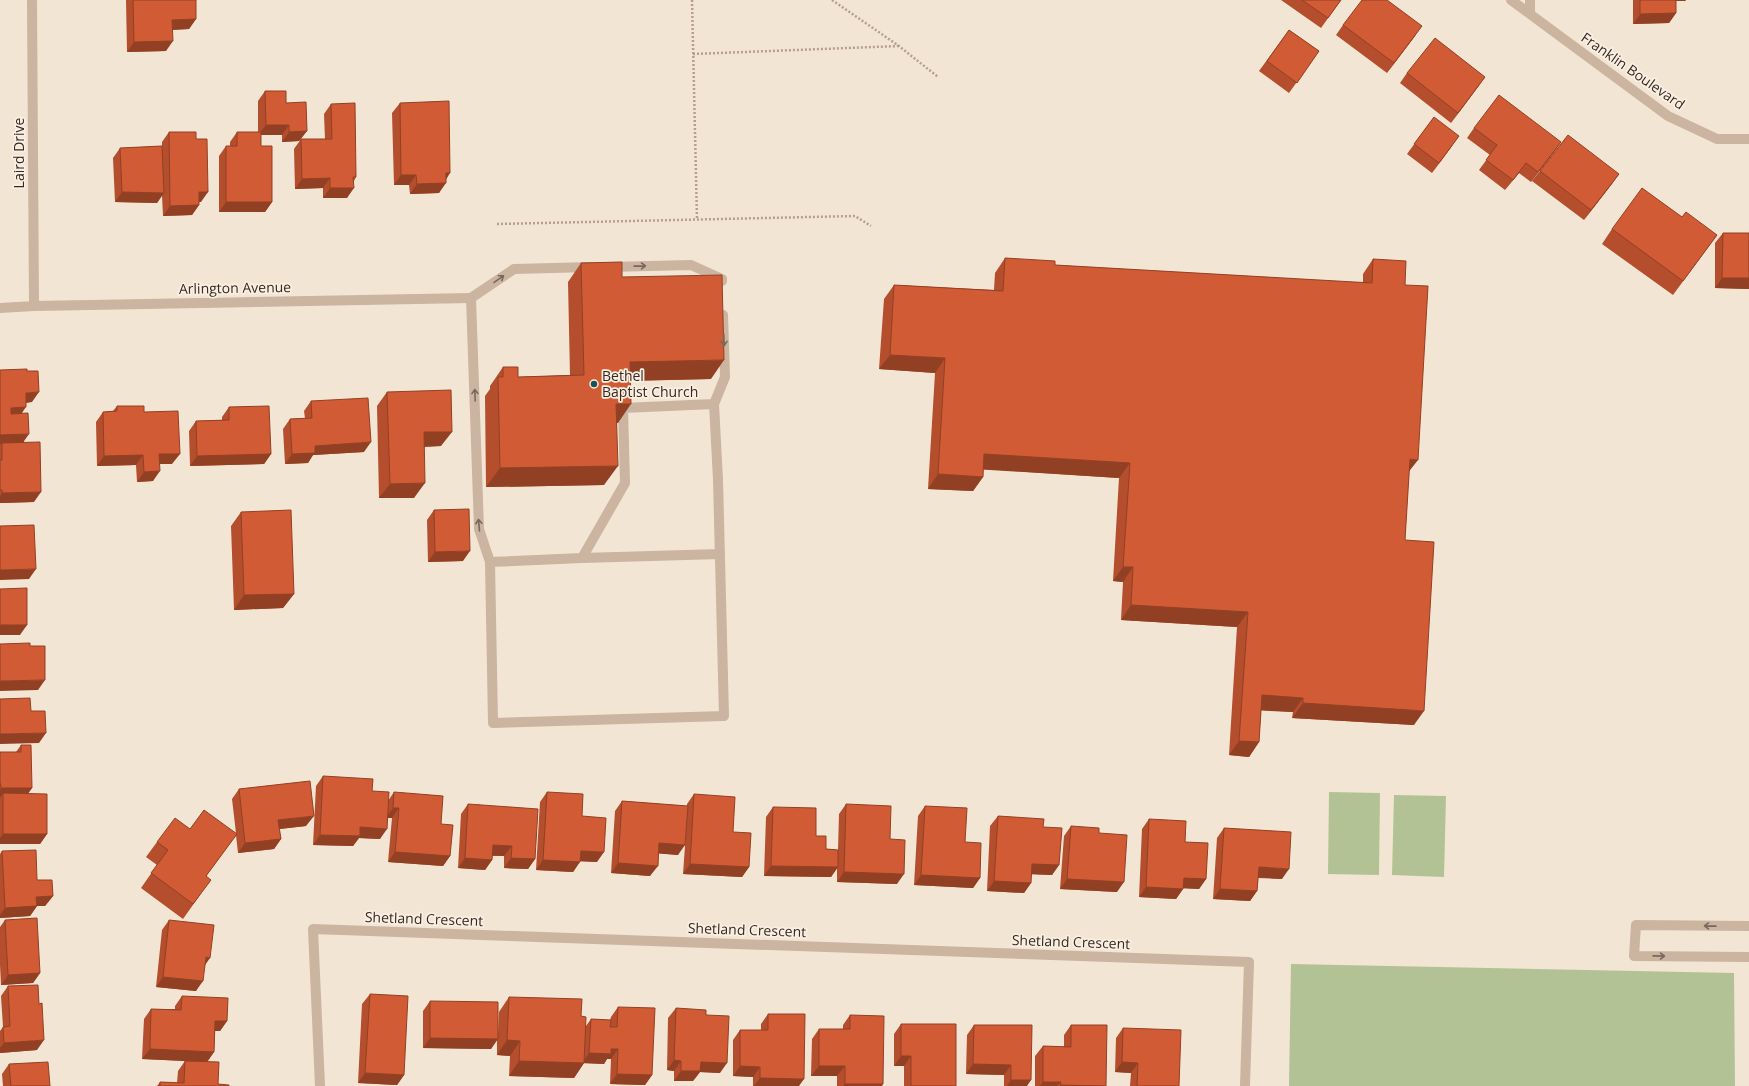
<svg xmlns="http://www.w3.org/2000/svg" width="1749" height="1086" font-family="'Open Sans',sans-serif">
  <rect width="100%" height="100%" fill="#f3e5d4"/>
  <path fill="#b2c294" d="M1329,792L1380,793L1379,875L1328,874Z
    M1394,795L1446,796L1444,877L1392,875Z
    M1291,964L1734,973L1735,1086H1289Z"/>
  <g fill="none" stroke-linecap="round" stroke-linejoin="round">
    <path stroke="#b79e8a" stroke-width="2.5" stroke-dasharray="2 2" stroke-linecap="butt" d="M692,0L697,220
      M832,0L899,46L938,77
      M693,54L899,46
      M497,224L855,216L871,226"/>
    <path stroke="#cbb4a0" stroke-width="10" d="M609,267L691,265L722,279V281
      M714,404L725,377L723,315
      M582,558L720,554
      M490,562L582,558L625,483L623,408L714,404L718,480L724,716L493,723L490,562L479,529L471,298L514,269L591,267
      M1749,926L1636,925L1634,956L1749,957"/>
    <path stroke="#cbb4a0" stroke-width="10" d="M32,0L34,306
      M1511,0L1668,116L1717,139H1749
      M1530,0V14
      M0,308L34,306L471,298
      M320,1086L313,929L1249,962L1245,1086"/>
  </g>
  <path fill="#b44e2d" d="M126,0H196V19L189,29L173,30L166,51L127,52Z
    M1281,0H1341L1321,28Z
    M1633,0H1686L1685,1H1676V13L1669,23L1633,24Z
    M1343,25L1415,36L1387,73L1336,35Z
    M1289,30L1319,51L1289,93L1259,71Z
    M1407,73L1485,77L1451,123L1400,83Z
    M265,91L286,103L307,131L299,141L282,142V135H261V146L272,202L265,212H219V156L226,146H230V142L237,132H258V101Z
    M400,103L446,180L439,193L410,194L409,185H394L392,113Z
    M331,104L356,177L354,181L347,198H323V188L295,189L294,149L301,139H325L324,114Z
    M1434,117L1452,146L1432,173L1407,154Z
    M1474,128L1561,142L1531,182L1519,173L1505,190L1479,170L1490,155L1467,138Z
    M169,132L196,139L201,202H199V205L192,215L163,216L162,195L157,203L115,202L113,158L120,148L162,146V142Z
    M1540,171L1619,174L1584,220L1532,181Z
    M1682,217L1717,235L1673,295L1602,244L1612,229Z
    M1723,233L1749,289L1715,288V243Z
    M1005,258L1055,265L1363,283V274L1373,259L1405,285L1409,472L1405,540L1414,725L1292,718L1293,712L1261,710L1259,742L1249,757L1229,755L1237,627L1121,620L1123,582L1113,581L1119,478L983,469V477L973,491L928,489L935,373L879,369L884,299L894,285L994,290L995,273Z
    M581,263L622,277L711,379L630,381L618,423H617L604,485L486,487L485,396L490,389V386L503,367L518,377L570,375L568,282Z
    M0,370L32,402L26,403L22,413L24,442L34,502L0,503Z
    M387,392L441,446L424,447L414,498H379L377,406Z
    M311,401L364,452L313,455L308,463L285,464L283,429L290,419L305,418L304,411Z
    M117,406L144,412L172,464H160L153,481L137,482L136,465L97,466L96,422L103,412L113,411Z
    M229,407L271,454L264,464L190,466L189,431L196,421L222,420V417Z
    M434,510L463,561L428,562L427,520Z
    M241,512L294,594L283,608L234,610L231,526Z
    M21,745L32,788L28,793L47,834L40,844H0V752H16Z
    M323,776L372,791L388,801L394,792L441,824L450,856L443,866L388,862L392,818H388L380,839L359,838L353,846L313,845L316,786Z
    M239,789L306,826L279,829L281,839L274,849L238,853L236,835L206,876L200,895L183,919L141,888L157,865L146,857L157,842L190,829L236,833L232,799Z
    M547,792L582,816L597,862L580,861L573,872L536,870L540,802Z
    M694,794L733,832L749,867L742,877L683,874L686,832L678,855L658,853L650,876L611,873L615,811L622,801L687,806V804Z
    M468,804L535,859L528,869L504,868V856H492V860L485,870L458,868L461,814Z
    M846,804L890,839L897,884L837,882V868L831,877L764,876L766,817L773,807L816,836L826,849L838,850L839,814Z
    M925,806L965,842L980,878L973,888L914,885L918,816Z
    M998,816L1043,827L1059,865L1052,875L1031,874V883L1024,893L987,891L990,826Z
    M1149,819L1185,842L1206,879L1199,889L1183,888V889L1176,899L1139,897L1142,829Z
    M1071,826L1099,833L1117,892L1060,889L1064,836Z
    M1224,828L1282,879L1258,878L1257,891L1250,901L1213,899L1217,838Z
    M2,851L37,880L53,896L45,906H37L30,916L0,918V854Z
    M5,920L40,973L33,983L1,985L0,965V927Z
    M169,920L205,966L196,991L156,987L162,930Z
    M8,986L37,1050L0,1053V1031L3,1027L1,996Z
    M370,994L404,1075L397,1085L358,1083L362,1004Z
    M182,996L227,1021L220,1031H215L214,1052L207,1062L218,1084L229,1086H157L160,1082L177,1083L178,1071L185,1061L142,1059L144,1019L151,1009H175V1006Z
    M509,997L581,1016L586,1026L591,1019L610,1020L611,1017L618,1007L652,1075L645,1085L610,1084L611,1059H607L604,1064L584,1063L574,1078L509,1076L510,1056L497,1055V1039L491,1049L423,1048V1011L430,1001L498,1034L499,1012Z
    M676,1008L706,1015L720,1073L700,1072L693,1081H674V1071L667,1070L668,1018Z
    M768,1014L799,1086H753V1077L733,1076V1040L740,1030H761V1024Z
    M850,1015L882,1086H837V1076H811L812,1039L819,1029H843V1025Z
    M901,1024L956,1086H904V1066H894V1034Z
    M974,1025H1032L1027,1086H1004V1075L966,1074L967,1035Z
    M1071,1025L1106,1086H1035V1056L1043,1046L1064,1047V1035Z
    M1123,1028L1179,1086H1130L1131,1073L1115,1072L1116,1038Z
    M9,1064L50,1086H3L2,1074Z"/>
  <path fill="#924024" d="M1670,0H1686L1685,1H1669Z
    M1676,13L1669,23L1633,24L1640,14Z
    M196,19L189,29L165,30L172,20Z
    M1422,26L1415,36L1387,73L1394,63Z
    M173,41L166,51L127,52L134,42Z
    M1485,77L1478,87L1451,123L1458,113Z
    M266,125H289L282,135H258Z
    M307,131L299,141L282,142L289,132Z
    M1459,136L1452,146L1432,173L1439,163Z
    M1561,142L1554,152L1531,182L1538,172Z
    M1526,163L1519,173L1505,190L1513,180Z
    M446,173H450L444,183H446L439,193L410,194L417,184Z
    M1619,174L1612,184L1584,220L1591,210Z
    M401,175H416L409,185H394Z
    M330,178L323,188L295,189L302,179Z
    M330,188H354L347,198H323Z
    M122,192L164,193L157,203L115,202Z
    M199,192H208L201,202H192Z
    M226,202H272L265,212H219Z
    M199,205L192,215L163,216L170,206Z
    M1717,235L1706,249L1673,295L1683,281Z
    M1722,278H1749V289L1715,288Z
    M890,355L945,358L935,373L879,369Z
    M724,360L711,379L617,381L630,362Z
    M39,392L32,402L19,403L26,393Z
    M616,404H631L618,423H603Z
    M26,407L19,417L3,418L11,408Z
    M424,432H452L441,446L413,447Z
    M29,434L22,444L2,443L0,445V435Z
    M371,442L364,452L313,455L308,463L285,464L292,454L315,446Z
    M159,454H180L172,464H152Z
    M271,454L264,464L190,466L197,456Z
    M984,454L1130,463L1119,478L974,469Z
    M143,455L136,465L97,466L104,456Z
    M1410,459L1418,460L1407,474Z
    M618,466L604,485L486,487L500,468Z
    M160,471L153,481L137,482L144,472Z
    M938,474L983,477L973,491L928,489Z
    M425,483L414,498H379L390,484Z
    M41,492L34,502L0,503V496L2,493Z
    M470,551L463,561L428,562L435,552Z
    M1123,567H1133L1123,582L1113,581Z
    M36,569L29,579L0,580V570Z
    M294,594L283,608L234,610L244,595Z
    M1131,605L1248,612L1237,627L1121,620Z
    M0,625H27L20,635H0Z
    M45,680L38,690L0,691V681Z
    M1262,695L1303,698L1293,712L1252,710Z
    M1303,703L1424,711L1414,725L1292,718Z
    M46,733L39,743L0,744V734Z
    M1239,741L1259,742L1249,757L1229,755Z
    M1,788H32L25,798L3,793L0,798V790Z
    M393,808H399L392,818H386Z
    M314,816L306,826L271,830L278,820Z
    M360,827L387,829L380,839L359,838L353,846L313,845L320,835Z
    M3,834H47L40,844H0V838Z
    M281,839L274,849L238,853L245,843Z
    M659,843L685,845L678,855L652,853Z
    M493,845L512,846L504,856L486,855Z
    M581,851L604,852L597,862L574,861Z
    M395,852L450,856L443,866L388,862Z
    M465,858L492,860L485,870L458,868Z
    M511,858L535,859L528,869L504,868Z
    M543,860L580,862L573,872L536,870Z
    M618,863L658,866L650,876L611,873Z
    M690,864L749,867L742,877L683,874Z
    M1032,864L1059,865L1052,875L1025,874Z
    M771,866L838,867L831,877L764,876Z
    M1259,867L1289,869L1282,879L1251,877Z
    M844,872L904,874L897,884L837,882Z
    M921,875L980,878L973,888L914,885Z
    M1184,878L1206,879L1199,889L1177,888Z
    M1067,879L1124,882L1117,892L1060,889Z
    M994,881L1031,883L1024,893L987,891Z
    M1146,887L1183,889L1176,899L1139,897Z
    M1220,889L1257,891L1250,901L1213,899Z
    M53,896L45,906H37L30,916L0,918V915L5,908L36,897Z
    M206,957L210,958L203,968Z
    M40,973L33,983L1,985L8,975Z
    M163,977L203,981L196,991L156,987Z
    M215,1021H227L220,1031H208Z
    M430,1038L498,1039L491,1049L423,1048Z
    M44,1040L37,1050L0,1053V1048L4,1043Z
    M507,1040L520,1041L510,1056L497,1055Z
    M150,1049L214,1052L207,1062L142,1059Z
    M611,1049H618L611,1059H607L604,1064L582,1063L589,1053Z
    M901,1056H911L904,1066H894Z
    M674,1060L681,1061L674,1071L667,1070Z
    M519,1061L584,1063L574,1078L509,1076Z
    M701,1062L727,1063L720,1073L700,1072L693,1081H674L681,1071Z
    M1122,1062L1138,1063L1131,1073L1115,1072Z
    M973,1064L1011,1065L1004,1075L966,1074Z
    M740,1066L760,1067L753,1077L733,1076Z
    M819,1066H845L837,1076H811Z
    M365,1073L404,1075L397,1085L358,1083Z
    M617,1074L652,1075L645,1085L610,1084Z
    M760,1078L804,1079L799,1086H754Z
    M1011,1080H1031L1027,1086H1007Z
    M1043,1082H1061L1057,1086H1040Z
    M845,1084H883L882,1086H843Z
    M1060,1085L1106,1086H1060Z"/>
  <path fill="#d15b34" stroke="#924024" d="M133,0H196V19L172,20L173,41L134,42Z
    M1302,0H1341L1328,18Z
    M1362,0H1387L1422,26L1394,63L1343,25Z
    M1640,0H1676V13L1640,14Z
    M1289,30L1319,51L1297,83L1267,61Z
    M1435,38L1485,77L1458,113L1407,73Z
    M265,91H286V103L306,102L307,131L289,132V125H266Z
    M1499,95L1561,142L1538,172L1526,163L1513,180L1486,160L1497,145L1474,128Z
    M449,101L450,173H446V183L417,184L416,175H401L400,103Z
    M355,103L356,177H353L354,188H330V178L302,179L301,139H332L331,104Z
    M1434,117L1459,136L1439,163L1414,144Z
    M169,132H196V139H207L208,192H199V205L170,206Z
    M237,132H261V146H272V202H226V146H237Z
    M1568,135L1619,174L1591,210L1540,171Z
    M162,146L164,193L122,192L120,148Z
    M1642,188L1682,217L1686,212L1717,235L1683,281L1612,229Z
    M1723,233H1749V278H1722Z
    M1005,258L1055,261V265L1372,283L1373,259L1406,261L1405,285L1428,286L1418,460L1410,459L1405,540L1434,542L1424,711L1303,703V698L1262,695L1259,742L1239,741L1248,612L1131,605L1133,567H1123L1130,463L984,454L983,477L938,474L945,358L890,355L894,285L1003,291Z
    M622,262V277L722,275L724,360L630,362L631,404H616L618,466L500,468L498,377H503V367H518V377L584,375L581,263Z
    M27,369V371H38L39,392L26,393V407L11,408V414L28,413L29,434L0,435V370Z
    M451,390L452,432H424L425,483L390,484L387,392Z
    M368,398L371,442L315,446V453L292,454L290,419L312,418L311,401Z
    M117,406H144V412L178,411L180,454H159L160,471L144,472L143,455L104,456L103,412L117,411Z
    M269,406L271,454L197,456L196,421L229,420V407Z
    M40,442L41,492L2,493V490H0V460H2V443Z
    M469,509L470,551L435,552L434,510Z
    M291,510L294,594L244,595L241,512Z
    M34,525L36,569L0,570V526Z
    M27,588V625H0V589Z
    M30,643V646H45V680L0,681V644Z
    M30,698L31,711H45L46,733L0,734V699Z
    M21,745H31L32,788H1L0,782V752H21Z
    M323,776L373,779L372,791L389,792L387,829L360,827V836L320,835Z
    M310,781L314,816L278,820L281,839L245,843L239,789Z
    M394,792L443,796L441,824L453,825L450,856L395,852L399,808H393Z
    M547,792L583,794L582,816L606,818L604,852L581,851L580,862L543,860Z
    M3,793L47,794V834H3Z
    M694,794L735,797L733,832L751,833L749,867L690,864Z
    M622,801L688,806L685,845L659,843L658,866L618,863Z
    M468,804L538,809L535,859L511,858L512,846L493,845L492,860L465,858Z
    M846,804L891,806L890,839L905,840L904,874L844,872Z
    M925,806L967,808L965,842L981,843L980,878L921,875Z
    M773,807L816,808V836H826V849L838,850V867L771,866Z
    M204,810L237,834L206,876L211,880L193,904L151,873L168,850L157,842L175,818L190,829Z
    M998,816L1044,819L1043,827L1062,828L1059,865L1032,864L1031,883L994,881Z
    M1149,819L1186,821L1185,842L1208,843L1206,879L1184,878L1183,889L1146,887Z
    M1071,826L1099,828V833L1127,835L1124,882L1067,879Z
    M1224,828L1291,832L1289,869L1259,867L1257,891L1220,889Z
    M36,850L37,880H52L53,896L36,897L37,906L5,908L2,851Z
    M37,918L40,973L8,975L5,920Z
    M169,920L214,925L210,958L206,957L203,981L163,977Z
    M38,985L39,1004L42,1003L44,1040L4,1043L3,1027L10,1026L8,986Z
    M370,994L408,996L404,1075L365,1073Z
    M182,996L228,998L227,1021H215L214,1052L150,1049L151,1009L181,1010Z
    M509,997L582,999L581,1016L586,1017L584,1063L519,1061L520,1041L507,1040Z
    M430,1001L498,1002V1039L430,1038Z
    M618,1007L655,1008L652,1075L617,1074L618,1049H611V1054L589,1053L591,1019L611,1020L610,1027H617Z
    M676,1008L706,1010V1015L729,1016L727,1063L701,1062L700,1071H681V1061L674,1060Z
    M768,1014H805L804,1079L760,1078V1067L740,1066V1030H768Z
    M850,1015L884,1016L883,1084H845V1066H819V1029H850Z
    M901,1024H956V1086H911V1056H901Z
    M974,1025H1032L1031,1080H1011V1065L973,1064Z
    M1071,1025H1107L1106,1086L1060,1085L1061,1082H1043V1046L1071,1047Z
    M1123,1028L1181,1030L1179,1086H1137L1138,1063L1122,1062Z
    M185,1061L219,1062L218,1084L229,1085V1086H160V1082L184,1083Z
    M48,1062L50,1086H11L9,1064Z"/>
  <defs><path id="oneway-shaft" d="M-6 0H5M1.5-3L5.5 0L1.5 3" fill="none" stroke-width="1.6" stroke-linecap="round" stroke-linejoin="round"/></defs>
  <g stroke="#78685c">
    <use href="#oneway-shaft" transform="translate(640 266) rotate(-1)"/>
    <use href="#oneway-shaft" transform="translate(499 279) rotate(-35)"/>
    <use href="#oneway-shaft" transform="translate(724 340) rotate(88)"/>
    <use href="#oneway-shaft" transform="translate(475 395) rotate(-92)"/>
    <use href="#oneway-shaft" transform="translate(479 525) rotate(-95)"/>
    <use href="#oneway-shaft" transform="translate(1710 926) rotate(-179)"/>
    <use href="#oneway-shaft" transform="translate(1659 956) rotate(1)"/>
  </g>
  <circle fill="#165459" stroke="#faefe1" stroke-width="1.5" cx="594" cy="384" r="4"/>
  <g text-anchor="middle" stroke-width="3.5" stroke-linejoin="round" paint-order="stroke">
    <g font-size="14" fill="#342924" stroke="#faefe1">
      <text transform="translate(1633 71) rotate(35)" y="5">Franklin Boulevard</text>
      <text transform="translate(19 153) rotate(-90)" y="5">Laird Drive</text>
      <text transform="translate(235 288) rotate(-1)" y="5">Arlington Avenue</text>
      <text transform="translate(424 919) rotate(2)" y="5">Shetland Crescent</text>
      <text transform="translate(747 930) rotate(2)" y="5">Shetland Crescent</text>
      <text transform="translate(1071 942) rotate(2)" y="5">Shetland Crescent</text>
    </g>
    <g font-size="14" fill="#342924" stroke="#faefe1" text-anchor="start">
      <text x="602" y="381">Bethel<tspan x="602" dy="16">Baptist Church</tspan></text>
    </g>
  </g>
</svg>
